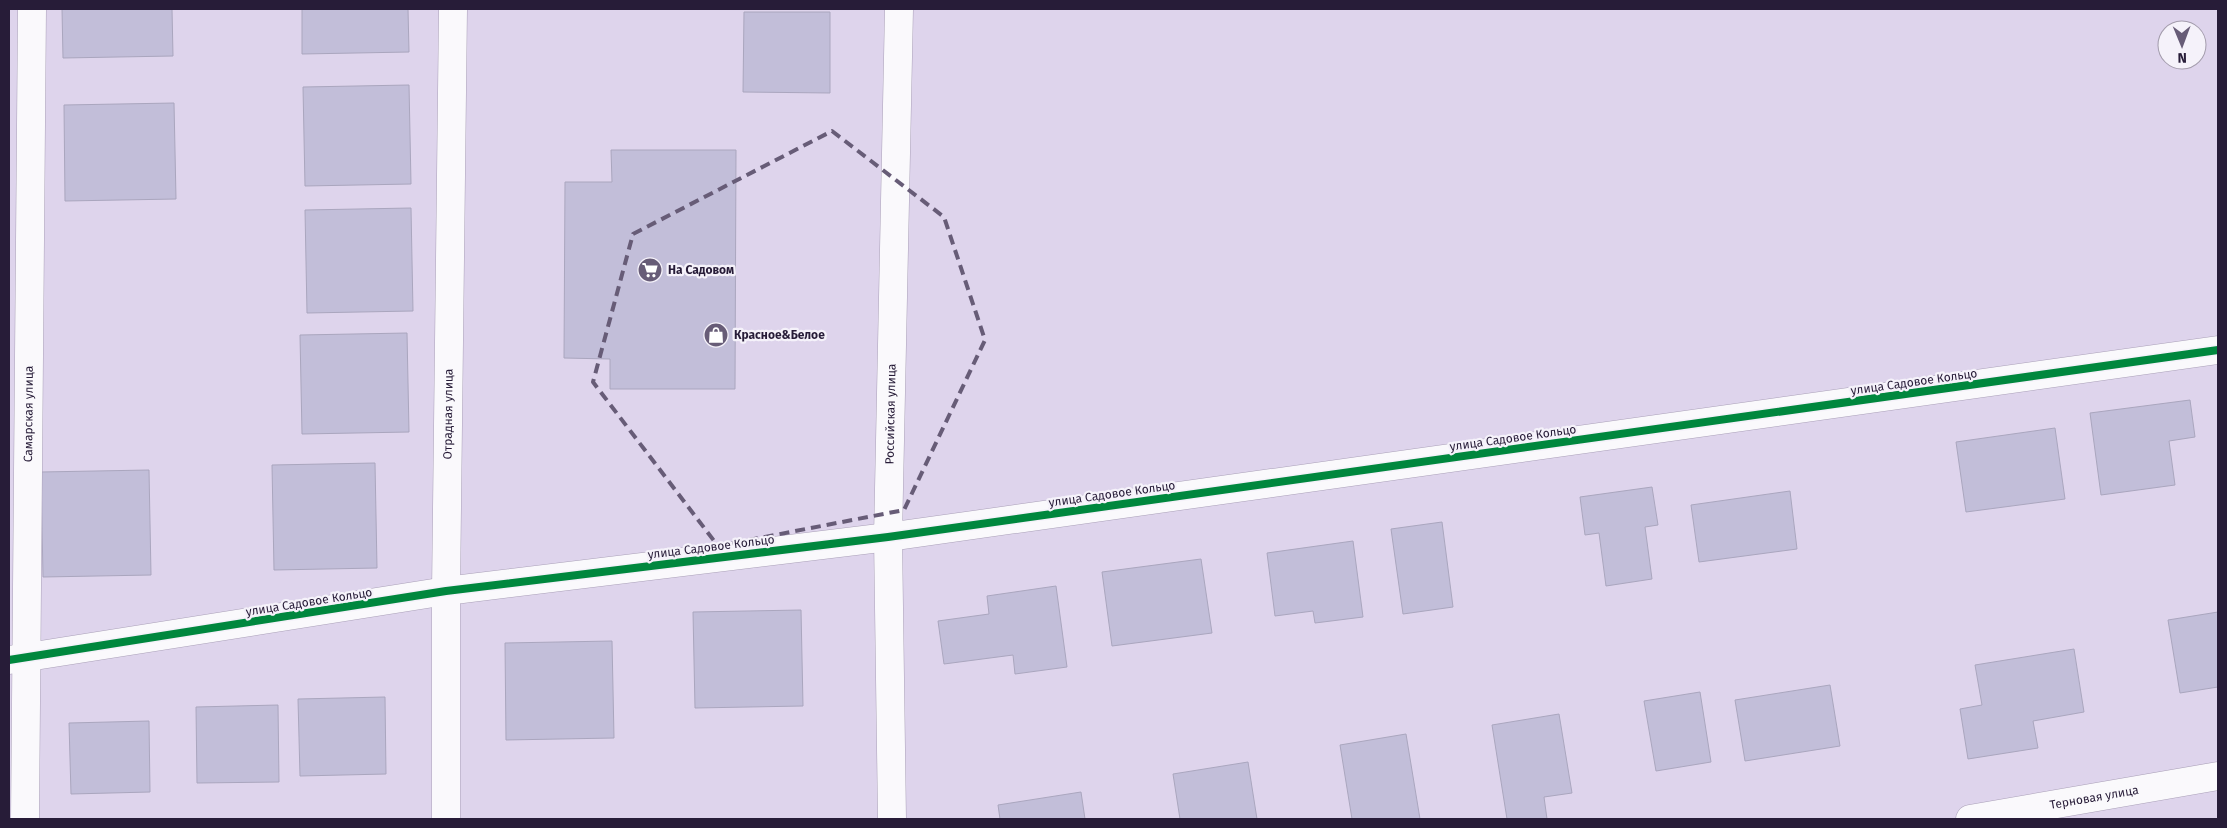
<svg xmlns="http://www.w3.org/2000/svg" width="2227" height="828" font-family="'Fira Sans',sans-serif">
  <rect width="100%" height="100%" fill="#ded4ec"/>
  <path fill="#c2bed9" stroke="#aaa6be" d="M62,9H172L173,56L63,58Z
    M302,9H408L409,52L302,54Z
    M744,12H830V93L743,92Z
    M409,85L411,184L305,186L303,87Z
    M174,103L176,199L65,201L64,105Z
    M611,150H736L735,389H610V359L564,358L565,182H612Z
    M411,208L413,311L307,313L305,210Z
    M407,333L409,432L302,434L300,335Z
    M2190,400L2195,437L2169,441L2175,485L2101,495L2090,413Z
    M2055,428L2065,499L1966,512L1956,442Z
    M375,463L377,568L274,570L272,465Z
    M149,470L151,575L43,577L41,472Z
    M1652,487L1658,525L1645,527L1652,579L1606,586L1599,533L1585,535L1580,497Z
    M1790,491L1797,549L1699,562L1691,505Z
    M1442,522L1453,607L1403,614L1391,529Z
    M1353,541L1363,617L1315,623L1313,611L1275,616L1267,553Z
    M1201,559L1212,633L1112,646L1102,572Z
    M1056,586L1067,667L1015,674L1013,655L944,664L938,621L989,614L987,596Z
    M801,610L803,706L695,708L693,612Z
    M2218,612V687L2180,693L2168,620Z
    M612,641L614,738L506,740L505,643Z
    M2074,649L2084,712L2033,721L2038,748L1968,759L1960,709L1982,705L1975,665Z
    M1830,685L1840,746L1745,761L1735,700Z
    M1700,692L1711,762L1656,771L1644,701Z
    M385,697L386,774L300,776L298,699Z
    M278,705L279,782L197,783L196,707Z
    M1559,714L1572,793L1544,797L1547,819H1507L1492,725Z
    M149,721L150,792L71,794L69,723Z
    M1406,734L1420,819H1352L1340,745Z
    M1248,762L1257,819H1180L1173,774Z
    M1081,792L1085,819H1000L998,805Z"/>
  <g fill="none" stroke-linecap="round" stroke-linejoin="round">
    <defs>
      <g id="minor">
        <path d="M9,660L446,591L888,537L2218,350"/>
        <path id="s1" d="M25,819L32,9"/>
        <path id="s2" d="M446,819V591L453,9"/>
        <path id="s3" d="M892,819L888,537L899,9"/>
        <path id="s4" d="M1970,819L2218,776"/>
      </g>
    </defs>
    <use href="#minor" stroke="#aaa0b8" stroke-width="29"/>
    <use href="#minor" stroke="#faf9fc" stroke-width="28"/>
    <defs>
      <path id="cycleway" d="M9,660L446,591L888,537L2218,350"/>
    </defs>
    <use href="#cycleway" stroke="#f5f2fa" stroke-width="11"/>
    <use href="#cycleway" stroke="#00873e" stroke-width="8"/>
  </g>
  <path fill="none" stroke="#675c77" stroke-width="4" stroke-dasharray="10 6" stroke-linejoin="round" d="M832,131L944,217L985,340L904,510L718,546L593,382L633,234Z"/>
  <defs>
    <symbol id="supermarket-disc" viewBox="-11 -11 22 22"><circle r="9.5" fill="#675c77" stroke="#f5f2fa"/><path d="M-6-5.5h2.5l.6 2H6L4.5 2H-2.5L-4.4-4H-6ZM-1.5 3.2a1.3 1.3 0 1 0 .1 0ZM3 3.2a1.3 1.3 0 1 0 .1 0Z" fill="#fff"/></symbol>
    <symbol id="shop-disc" viewBox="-11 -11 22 22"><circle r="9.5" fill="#675c77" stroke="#f5f2fa"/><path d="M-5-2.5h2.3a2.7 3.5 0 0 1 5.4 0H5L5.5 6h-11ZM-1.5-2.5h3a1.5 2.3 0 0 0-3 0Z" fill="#fff"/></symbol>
  </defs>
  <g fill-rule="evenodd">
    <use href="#supermarket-disc" x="636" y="256" width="28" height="28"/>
    <use href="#shop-disc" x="702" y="321" width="28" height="28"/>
  </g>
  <g text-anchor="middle" stroke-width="4.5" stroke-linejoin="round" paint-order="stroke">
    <g font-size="12" font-weight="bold" fill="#271c38" stroke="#f5f2fa" text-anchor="start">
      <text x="668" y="274">На Садовом</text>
      <text x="734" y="339">Красное&amp;Белое</text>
    </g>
    <g font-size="12" fill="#271c38" stroke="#f5f2fa">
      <text transform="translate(1914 382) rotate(-8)" y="4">улица Садовое Кольцо</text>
      <text dy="4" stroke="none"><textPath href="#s1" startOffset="405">Самарская улица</textPath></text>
      <text dy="4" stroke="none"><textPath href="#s2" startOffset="405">Отрадная улица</textPath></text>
      <text dy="4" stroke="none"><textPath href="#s3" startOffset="405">Российская улица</textPath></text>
      <text transform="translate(1513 438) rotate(-8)" y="4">улица Садовое Кольцо</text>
      <text transform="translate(1112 494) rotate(-8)" y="4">улица Садовое Кольцо</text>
      <text transform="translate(711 547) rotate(-7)" y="4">улица Садовое Кольцо</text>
      <text transform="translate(309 602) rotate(-9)" y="4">улица Садовое Кольцо</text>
      <text dy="4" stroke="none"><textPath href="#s4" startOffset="126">Терновая улица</textPath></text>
    </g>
  </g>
  <rect width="2227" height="828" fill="none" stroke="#271c38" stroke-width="20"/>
  <g transform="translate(2182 45) rotate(179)"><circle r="24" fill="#f5f2fa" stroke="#a39cac"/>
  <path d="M0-4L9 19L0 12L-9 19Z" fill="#675c77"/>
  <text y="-8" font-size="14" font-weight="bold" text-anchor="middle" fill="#271c38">N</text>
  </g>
</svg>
